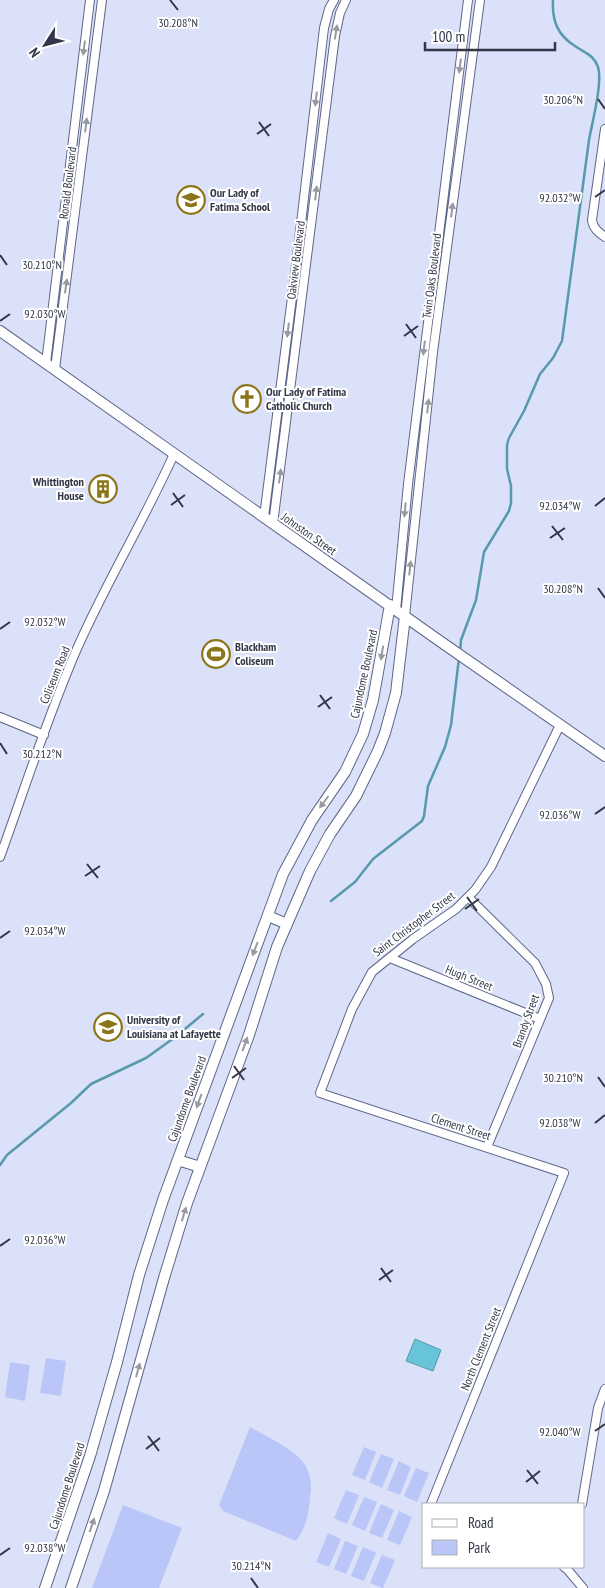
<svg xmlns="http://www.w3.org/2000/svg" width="605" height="1588" font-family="'PT Sans Narrow',sans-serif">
  <rect width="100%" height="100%" fill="#dbe1f9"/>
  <path fill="#b9c6f7" d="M46,1358L66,1361L61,1396L40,1393Z
    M10,1362L30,1365L25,1401L5,1397Z
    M250,1427C268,1438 304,1452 309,1474C312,1482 311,1490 310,1497C309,1514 306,1527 296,1541L223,1511L219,1505Z
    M364,1447L376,1452L365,1480L352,1475Z
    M381,1454L394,1459L382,1488L369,1482Z
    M399,1461L411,1467L400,1495L387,1490Z
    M416,1468L429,1473L417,1502L404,1496Z
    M346,1490L359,1495L347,1524L334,1518Z
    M364,1497L377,1502L365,1531L352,1525Z
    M381,1504L394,1510L382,1538L369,1533Z
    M123,1505L182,1528L159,1588H92Z
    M399,1511L412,1517L400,1545L387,1540Z
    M328,1533L341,1539L329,1567L316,1562Z
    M345,1541L358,1546L346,1574L334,1569Z
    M363,1547L376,1553L364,1581L351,1576Z
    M382,1555L395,1560L383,1588L370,1583Z"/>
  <path fill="#68c4d8" stroke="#5899ac" d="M415,1339L441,1350L433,1371L406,1361Z"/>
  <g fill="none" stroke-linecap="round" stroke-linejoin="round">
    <path stroke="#5899ac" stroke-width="2.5" d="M460,653L461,640L476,600L484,552L509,511L511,503V486L507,469V445L509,438L524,411L540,374L553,358L562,341L589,140C592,123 603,82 598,67C594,55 585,53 575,46C557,35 552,20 553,0
      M331,901L355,882L373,859L422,821L424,816L428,786L445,747L451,725L459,658
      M0,1165L7,1155L71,1103L91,1084L146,1058L174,1038L203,1014"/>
    <defs>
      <path id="street" d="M605,129L592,220C593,228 598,232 605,237
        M46,363L90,0
        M55,369L102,0
        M264,517L295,274L324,28L329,9L334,0
        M273,524L335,36L340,13L346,0
        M396,610L408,484L468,0
        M405,616L433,352L480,0
        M0,717L44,735
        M0,857C25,788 47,718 76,651C105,584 144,521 174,454
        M468,897L535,963L546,984L549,998L487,1147
        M390,958L540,1019
        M431,1504L564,1173L320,1093L352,1009L372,972L413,939L456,909L475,890L491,867L560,725
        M582,1504L598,1408L605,1389
        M564,1567L567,1569L583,1588"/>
      <path id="secondary" d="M0,331L444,644L605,756
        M268,916L287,924
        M178,1160L200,1167
        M45,1588L90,1456L117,1362L139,1275L163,1200L283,874L312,820L345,772L363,734L373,700L390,605
        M71,1588L104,1491L164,1278L187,1203L249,1035L277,947L310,871L330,834L356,796L378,751L385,733L396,693L405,616"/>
    </defs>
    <use href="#street" stroke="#5f6789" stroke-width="10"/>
    <use href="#secondary" stroke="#5f6789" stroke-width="12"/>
    <use href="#street" stroke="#fff" stroke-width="8"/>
    <use href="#secondary" stroke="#fff" stroke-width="10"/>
  </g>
  <defs><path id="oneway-solid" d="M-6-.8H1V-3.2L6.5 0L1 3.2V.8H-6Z" transform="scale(1.25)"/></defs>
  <g fill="#989aa2">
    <use href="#oneway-solid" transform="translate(336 32) rotate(-81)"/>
    <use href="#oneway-solid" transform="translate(84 48) rotate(97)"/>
    <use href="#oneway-solid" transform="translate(460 66) rotate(97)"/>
    <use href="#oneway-solid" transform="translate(316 99) rotate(97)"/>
    <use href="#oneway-solid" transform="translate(86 125) rotate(-83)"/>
    <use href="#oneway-solid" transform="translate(316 193) rotate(-83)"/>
    <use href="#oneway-solid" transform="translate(452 210) rotate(-83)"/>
    <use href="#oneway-solid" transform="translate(66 286) rotate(-82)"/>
    <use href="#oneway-solid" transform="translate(288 330) rotate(97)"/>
    <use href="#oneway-solid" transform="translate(424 348) rotate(97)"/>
    <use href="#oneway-solid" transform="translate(428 406) rotate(-84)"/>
    <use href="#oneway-solid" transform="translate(280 476) rotate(-82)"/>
    <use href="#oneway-solid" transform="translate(405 510) rotate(95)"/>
    <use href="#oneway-solid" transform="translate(410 568) rotate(-84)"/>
    <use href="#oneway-solid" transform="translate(382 653) rotate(99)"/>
    <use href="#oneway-solid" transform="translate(324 802) rotate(127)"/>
    <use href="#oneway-solid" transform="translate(255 949) rotate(111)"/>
    <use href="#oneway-solid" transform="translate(245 1044) rotate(-70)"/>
    <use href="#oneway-solid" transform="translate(199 1101) rotate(110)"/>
    <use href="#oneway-solid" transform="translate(184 1214) rotate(-73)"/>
    <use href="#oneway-solid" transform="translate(138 1370) rotate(-75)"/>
    <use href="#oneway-solid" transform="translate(92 1525) rotate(-71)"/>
  </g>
  <path fill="none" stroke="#323646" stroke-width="2" d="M170,0L178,10M598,99L605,109M259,122L269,136M257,134L271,124M595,197L605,190M0,255L7,265M0,321L10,314M406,324L416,338M404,336L418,326M173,493L183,507M171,505L185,495M595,506L605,498M552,526L563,540M550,538L565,528M598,588L605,598M0,629L10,622M320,695L330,709M318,707L332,697M0,743L7,754M595,814L605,807M87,864L98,878M85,876L100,866M467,897L477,911M465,909L479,899M0,938L10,931M234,1066L244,1080M598,1077L605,1087M232,1078L246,1068M595,1123L605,1115M0,1246L10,1239M381,1268L391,1282M379,1280L393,1270M595,1431L605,1424M148,1436L159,1451M146,1449L160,1438M527,1470L538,1484M526,1482L540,1471M0,1555L10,1548M251,1578L258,1588"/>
  <defs>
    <symbol id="school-ring" viewBox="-11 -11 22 22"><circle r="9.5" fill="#fff" stroke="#8c7519" stroke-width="1.5"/><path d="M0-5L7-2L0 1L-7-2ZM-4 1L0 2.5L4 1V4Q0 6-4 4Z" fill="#8c7519"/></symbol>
    <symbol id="church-ring" viewBox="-11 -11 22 22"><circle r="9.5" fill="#fff" stroke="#8c7519" stroke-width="1.5"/><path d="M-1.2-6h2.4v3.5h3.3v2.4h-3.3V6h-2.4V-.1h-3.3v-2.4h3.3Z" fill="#8c7519"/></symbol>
    <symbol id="building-ring" viewBox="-11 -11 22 22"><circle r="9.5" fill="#fff" stroke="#8c7519" stroke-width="1.5"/><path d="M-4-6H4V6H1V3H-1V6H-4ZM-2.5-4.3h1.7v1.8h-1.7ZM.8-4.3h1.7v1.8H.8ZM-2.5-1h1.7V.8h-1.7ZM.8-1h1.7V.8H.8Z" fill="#8c7519"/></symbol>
    <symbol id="stadium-ring" viewBox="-11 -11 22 22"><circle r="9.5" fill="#fff" stroke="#8c7519" stroke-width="1.5"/><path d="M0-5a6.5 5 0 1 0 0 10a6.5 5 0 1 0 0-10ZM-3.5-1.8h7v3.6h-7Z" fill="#8c7519"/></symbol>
    <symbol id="university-ring" viewBox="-11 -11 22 22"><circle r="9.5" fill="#fff" stroke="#8c7519" stroke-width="1.5"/><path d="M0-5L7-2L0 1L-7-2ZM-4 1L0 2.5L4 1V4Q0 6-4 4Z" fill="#8c7519"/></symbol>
  </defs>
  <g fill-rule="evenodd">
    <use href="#school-ring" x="175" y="184" width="32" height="32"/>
    <use href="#church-ring" x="231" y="383" width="32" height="32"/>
    <use href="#building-ring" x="87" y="473" width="32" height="32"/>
    <use href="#stadium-ring" x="200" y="638" width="32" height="32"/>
    <use href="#university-ring" x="92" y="1011" width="32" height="32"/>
  </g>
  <g text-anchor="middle" stroke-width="4" stroke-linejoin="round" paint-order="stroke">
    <g font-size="12" fill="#323646" stroke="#fff">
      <text transform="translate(68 183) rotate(-83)" y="4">Ronald Boulevard</text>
      <text transform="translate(296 260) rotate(-83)" y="4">Oakview Boulevard</text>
      <text transform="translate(432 276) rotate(-83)" y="4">Twin Oaks Boulevard</text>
      <text transform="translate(309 534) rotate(35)" y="4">Johnston Street</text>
      <text transform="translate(364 674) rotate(-78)" y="4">Cajundome Boulevard</text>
      <text transform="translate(55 675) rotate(-68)" y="4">Coliseum Road</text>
      <text transform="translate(414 924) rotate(-37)" y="4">Saint Christopher Street</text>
      <text transform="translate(469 978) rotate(22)" y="4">Hugh Street</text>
      <text transform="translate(526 1021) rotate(-70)" y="4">Brandy Street</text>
      <text transform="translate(187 1099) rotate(-70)" y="4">Cajundome Boulevard</text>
      <text transform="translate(461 1127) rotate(18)" y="4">Clement Street</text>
      <text transform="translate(481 1349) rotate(-68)" y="4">North Clement Street</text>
      <text transform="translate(67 1486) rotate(-72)" y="4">Cajundome Boulevard</text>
    </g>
    <g font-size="12" font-weight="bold" fill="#323646" stroke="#fff" text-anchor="start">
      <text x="210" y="197">Our Lady of<tspan x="210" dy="14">Fatima School</tspan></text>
      <text x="266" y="396">Our Lady of Fatima<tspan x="266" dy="14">Catholic Church</tspan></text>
      <text x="84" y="486" text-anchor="end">Whittington<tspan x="84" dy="14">House</tspan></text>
      <text x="235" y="651">Blackham<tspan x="235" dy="14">Coliseum</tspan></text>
      <text x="127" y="1024">University of<tspan x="127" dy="14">Louisiana at Lafayette</tspan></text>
    </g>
  </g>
  <g font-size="12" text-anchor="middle" fill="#323646" stroke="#fff" stroke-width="4" stroke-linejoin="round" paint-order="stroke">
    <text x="178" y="27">30.208°N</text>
    <text x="563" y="104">30.206°N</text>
    <text x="560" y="202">92.032°W</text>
    <text x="42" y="269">30.210°N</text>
    <text x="45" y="318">92.030°W</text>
    <text x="560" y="510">92.034°W</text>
    <text x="563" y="593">30.208°N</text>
    <text x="45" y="626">92.032°W</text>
    <text x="42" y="758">30.212°N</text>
    <text x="560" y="819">92.036°W</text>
    <text x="45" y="935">92.034°W</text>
    <text x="563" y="1082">30.210°N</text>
    <text x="560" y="1127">92.038°W</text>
    <text x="45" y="1244">92.036°W</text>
    <text x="560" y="1436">92.040°W</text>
    <text x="45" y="1552">92.038°W</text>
    <text x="251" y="1570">30.214°N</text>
  </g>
  <rect x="422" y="1503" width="162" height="65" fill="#ffffff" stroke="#adafb5"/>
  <rect x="432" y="1519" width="25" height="8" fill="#ffffff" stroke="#adafb5"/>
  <text x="468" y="1528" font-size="15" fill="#323646">Road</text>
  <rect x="432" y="1540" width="25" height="15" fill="#b9c6f7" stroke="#adafb5"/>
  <text x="468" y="1553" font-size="15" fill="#323646">Park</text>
  <g transform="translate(45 45) rotate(234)" stroke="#ffffff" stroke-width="4" paint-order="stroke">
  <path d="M0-4L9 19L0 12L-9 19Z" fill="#323646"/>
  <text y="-8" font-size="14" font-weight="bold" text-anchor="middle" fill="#323646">N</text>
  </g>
  <path d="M425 42v8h130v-8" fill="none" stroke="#323646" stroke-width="2.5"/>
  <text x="432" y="42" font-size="15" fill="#323646" stroke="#ffffff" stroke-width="4" paint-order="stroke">100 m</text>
</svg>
